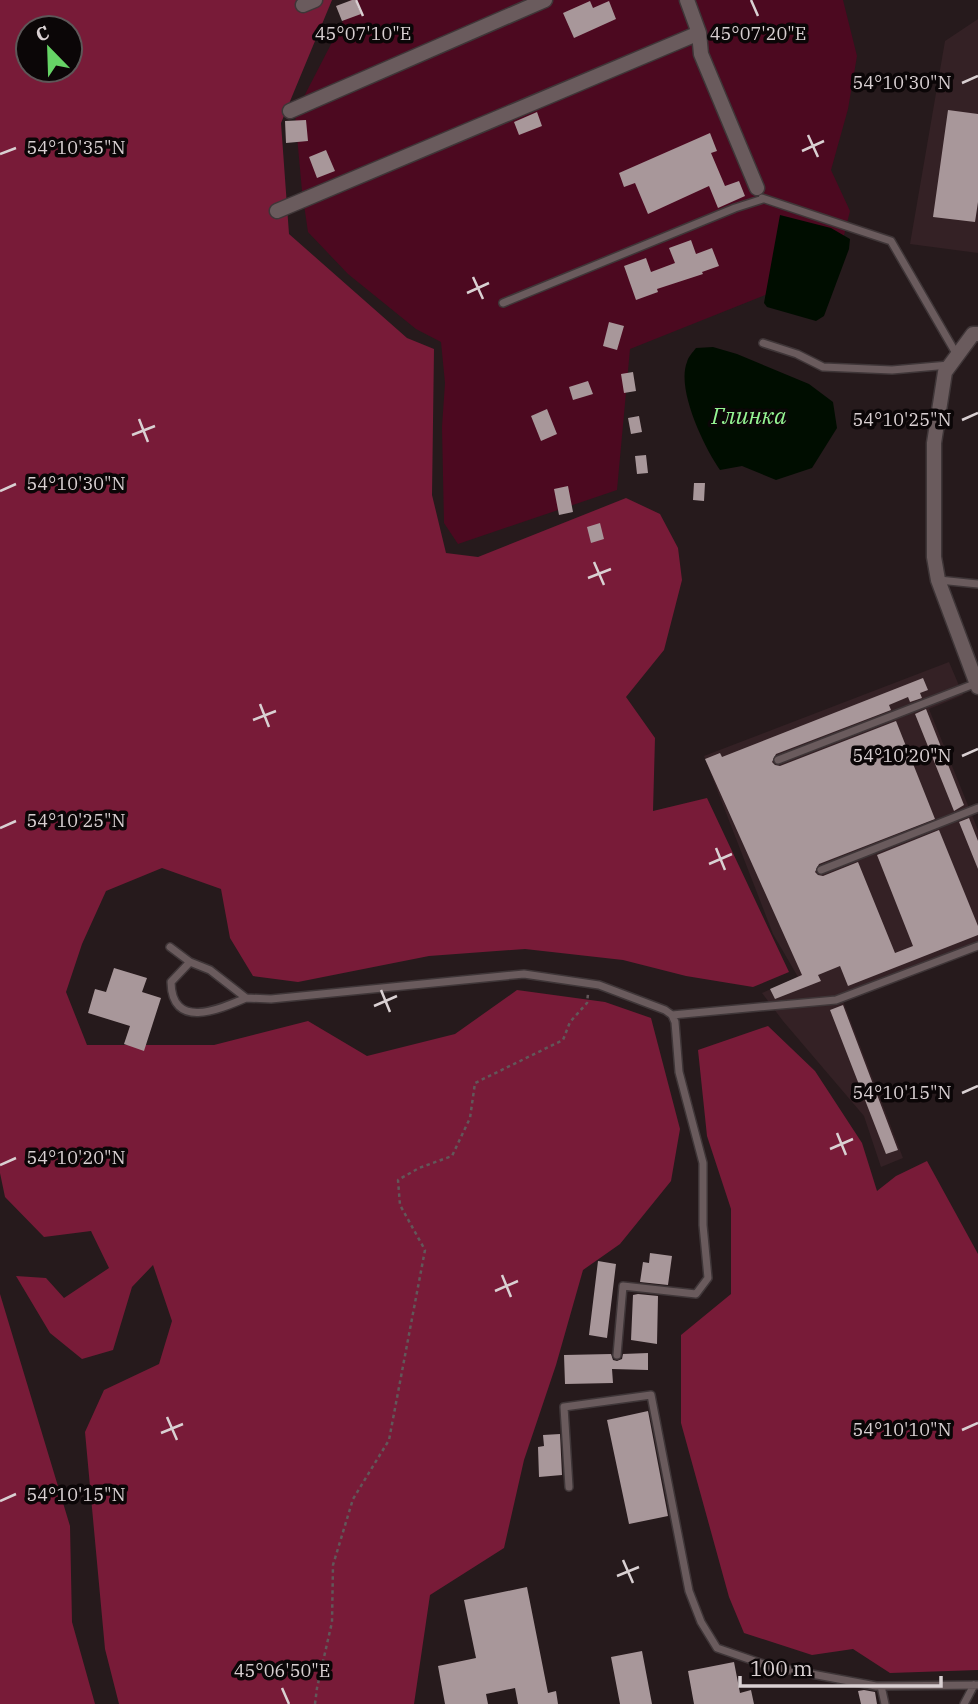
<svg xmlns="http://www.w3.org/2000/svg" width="978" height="1704" font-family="'IBM Plex Serif',serif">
  <rect width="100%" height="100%" fill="#261a1c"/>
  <path fill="#342125" d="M978,19V253L910,244L945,41Z
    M949,662L963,695L929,709L978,830V944L843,1001L903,1158L881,1167L864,1116L783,1021L762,993L798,977L773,934L704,756Z"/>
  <path fill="#4c0920" d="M350,0H843L857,56L848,109L831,170L850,211L835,272L783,288L630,349L617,490L458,544L444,523L442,427L445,383L441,342L416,329L348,274L308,232L302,191L295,114L345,17Z"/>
  <path fill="#781b38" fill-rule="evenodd" d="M0,0H332L281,123L289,234L407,338L434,349L432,495L446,553L478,557L626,498L660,514L678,548L682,580L664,650L626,697L655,738L653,811L707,798L789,972L753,987L686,976L623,960L525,949L429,956L298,982L253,976L230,938L221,889L162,868L106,891L82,944L66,992L87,1045H214L308,1021L367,1056L455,1034L517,990L605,1002L651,1018L680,1129L671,1181L620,1244L583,1270L556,1365L524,1460L504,1548L430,1595L414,1704H119L105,1649L85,1432L104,1390L159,1364L172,1321L153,1265L132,1287L113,1350L82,1359L50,1333L16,1276L46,1278L64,1298L109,1268L91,1231L44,1237L5,1197L0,1173ZM28,28H70V70H28Z
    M768,1026L815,1071L862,1143L877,1191L896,1176L927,1161L978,1254V1670L890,1673L853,1649L812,1655L744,1633L729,1597L681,1423V1335L731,1294V1209L707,1136L698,1050Z
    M0,1294L70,1526L72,1622L95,1704H0Z"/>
  <path fill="#000d00" d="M780,215L831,228L850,239L849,249L824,316L816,321L767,307L764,303Z
    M713,347L737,354L809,384L833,402L837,428L812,468L776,480L742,466L720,470C704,447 676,389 687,362C688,357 693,352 696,348Z"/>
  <path fill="#a8979a" d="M352,0H355L361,14L342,21L336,6Z
    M590,1L593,8L609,1L616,19L574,38L563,13Z
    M948,110L978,114V202L975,222L933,217Z
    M537,112L542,126L519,135L514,122Z
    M306,120L308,141L286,143L285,121Z
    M710,133L717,151L711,153L725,186L739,181L745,196L718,208L709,186L648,214L635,183L624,187L619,173Z
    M326,150L335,171L317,178L309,157Z
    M691,240L696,254L712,248L719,266L702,272L703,274L657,289L658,292L636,300L624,266L646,258L651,272L675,263L669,248Z
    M609,322L624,326L617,350L603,346Z
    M633,372L636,391L624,393L621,374Z
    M588,381L593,394L573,400L569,387Z
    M547,409L557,434L541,441L531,416Z
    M639,416L642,432L631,434L628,418Z
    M646,455L648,473L637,474L635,456Z
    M694,483H705L704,501L693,500Z
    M568,486L573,512L559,515L554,489Z
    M600,523L604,539L591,543L587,527Z
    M923,678L928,690L920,693L922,698L910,702L908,697L889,705L891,710L776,754L772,762L775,765L780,766L896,721L935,819L819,864L815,872L818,875L823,876L858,862L895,953L913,946L877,855L939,830L978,926V935L848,986L840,966L818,975L821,981L775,999L770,989L802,975L705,759L720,753L722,757Z
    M926,709L964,805L954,811L915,714Z
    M969,818L978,841V869L959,822Z
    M114,968L147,978L142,992L161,998L144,1051L124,1044L130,1026L88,1013L95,989L106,992Z
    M843,1005L898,1150L886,1154L830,1010Z
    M650,1253L672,1256L668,1285L640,1282L643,1262L649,1263Z
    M598,1261L616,1264L607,1338L589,1335Z
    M638,1294L658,1296L657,1344L631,1340L633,1295Z
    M648,1353V1370L612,1369L613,1383L565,1384L564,1355L611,1354L613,1360L617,1361L622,1359L623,1354Z
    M648,1411L668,1516L629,1524L607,1420Z
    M560,1434L562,1475L539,1477L538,1447L544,1446L543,1435Z
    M527,1587L548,1693L556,1691L558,1704H518L515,1688L486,1694L488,1704H445L438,1666L476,1658L464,1600Z
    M642,1651L652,1704H620L611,1657Z
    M734,1662L740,1693L751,1690L754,1704H694L688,1671Z
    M864,1690L875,1692L877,1704H861L858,1691Z"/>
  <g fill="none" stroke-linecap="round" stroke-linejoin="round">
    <defs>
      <path id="service" d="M762,198L891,241L957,355
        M503,303L735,208L763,199
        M763,343L797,354L823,367L892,370L949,365
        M939,580L978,584
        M778,760L977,683
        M821,870L978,808
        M170,947L190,962L210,970L246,998L271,999L524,974L599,985L665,1010L672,1015L675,1022L679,1072L703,1163V1225L708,1278L696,1294L623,1286L617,1355
        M190,962L171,982C172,1030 218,1010 246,998
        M672,1015L836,1000L978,946
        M569,1487L564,1407L651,1395L689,1591L701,1622L717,1648L769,1666L876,1686L978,1685
        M881,1686L885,1704
        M964,1704L974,1685"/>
      <path id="minor" d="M687,0L699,33L701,54L757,188
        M303,5L315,0
        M290,111L545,0
        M277,211L699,33
        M978,334H973L945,372L934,443V557L938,580L978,687"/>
    </defs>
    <use href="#service" stroke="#3f3638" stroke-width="10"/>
    <use href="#minor" stroke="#3f3638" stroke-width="17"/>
    <path stroke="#625759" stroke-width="2.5" stroke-dasharray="3.5 3.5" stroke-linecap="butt" d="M315,1704L317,1688L332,1622L333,1565L353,1499L389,1440L425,1250L400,1205L398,1180L419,1168L452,1156L470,1118L475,1083L563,1040L570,1022L587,1003L588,994"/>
    <use href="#service" stroke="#6a5b5d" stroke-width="7"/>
    <use href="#minor" stroke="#6a5b5d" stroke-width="14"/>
  </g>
  <path fill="none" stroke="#d9d0d2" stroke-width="2.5" d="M356,0L363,16M751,0L758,16M962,83L978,76M808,135L818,157M802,151L824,141M0,154L16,148M473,277L483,299M467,293L489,283M139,419L148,442M962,420L978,413M132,435L155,426M0,491L16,484M594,562L604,585M588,578L611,569M260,704L269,727M253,720L276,711M962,756L978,749M0,828L16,821M716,848L725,870M709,864L732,854M381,990L390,1012M374,1006L397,996M962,1093L978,1086M837,1133L846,1155M830,1149L853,1139M0,1165L16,1158M502,1275L511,1297M495,1291L518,1281M167,1417L177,1440M962,1430L978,1423M161,1433L183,1424M0,1501L16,1494M623,1560L633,1583M617,1576L639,1567M282,1688L289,1704"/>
  <g text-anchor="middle" stroke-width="7" stroke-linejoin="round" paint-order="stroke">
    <g font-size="23" font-style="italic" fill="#95f393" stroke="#0b0607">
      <text x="749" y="424">Глинка</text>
    </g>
  </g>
  <g font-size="18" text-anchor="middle" fill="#d9d0d2" stroke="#0b0607" stroke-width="7" stroke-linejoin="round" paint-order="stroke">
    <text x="363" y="40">45°07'10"E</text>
    <text x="758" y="40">45°07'20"E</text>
    <text x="902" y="89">54°10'30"N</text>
    <text x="76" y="154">54°10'35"N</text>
    <text x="902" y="426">54°10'25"N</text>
    <text x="76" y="490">54°10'30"N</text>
    <text x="902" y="762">54°10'20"N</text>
    <text x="76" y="827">54°10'25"N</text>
    <text x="902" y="1099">54°10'15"N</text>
    <text x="76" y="1164">54°10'20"N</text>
    <text x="902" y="1436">54°10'10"N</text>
    <text x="76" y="1501">54°10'15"N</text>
    <text x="282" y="1677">45°06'50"E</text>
  </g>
  <g transform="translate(49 49) rotate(337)"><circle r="33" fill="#0b0607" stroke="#5d5758" stroke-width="2"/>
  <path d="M0-5L12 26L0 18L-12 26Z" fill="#66d466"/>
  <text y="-10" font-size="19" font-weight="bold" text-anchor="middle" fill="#d9d0d2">С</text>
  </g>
  <path d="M740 1676v10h201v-10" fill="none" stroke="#d9d0d2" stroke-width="3.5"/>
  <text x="750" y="1676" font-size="21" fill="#d9d0d2" stroke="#0b0607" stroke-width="5" paint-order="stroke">100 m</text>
</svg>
